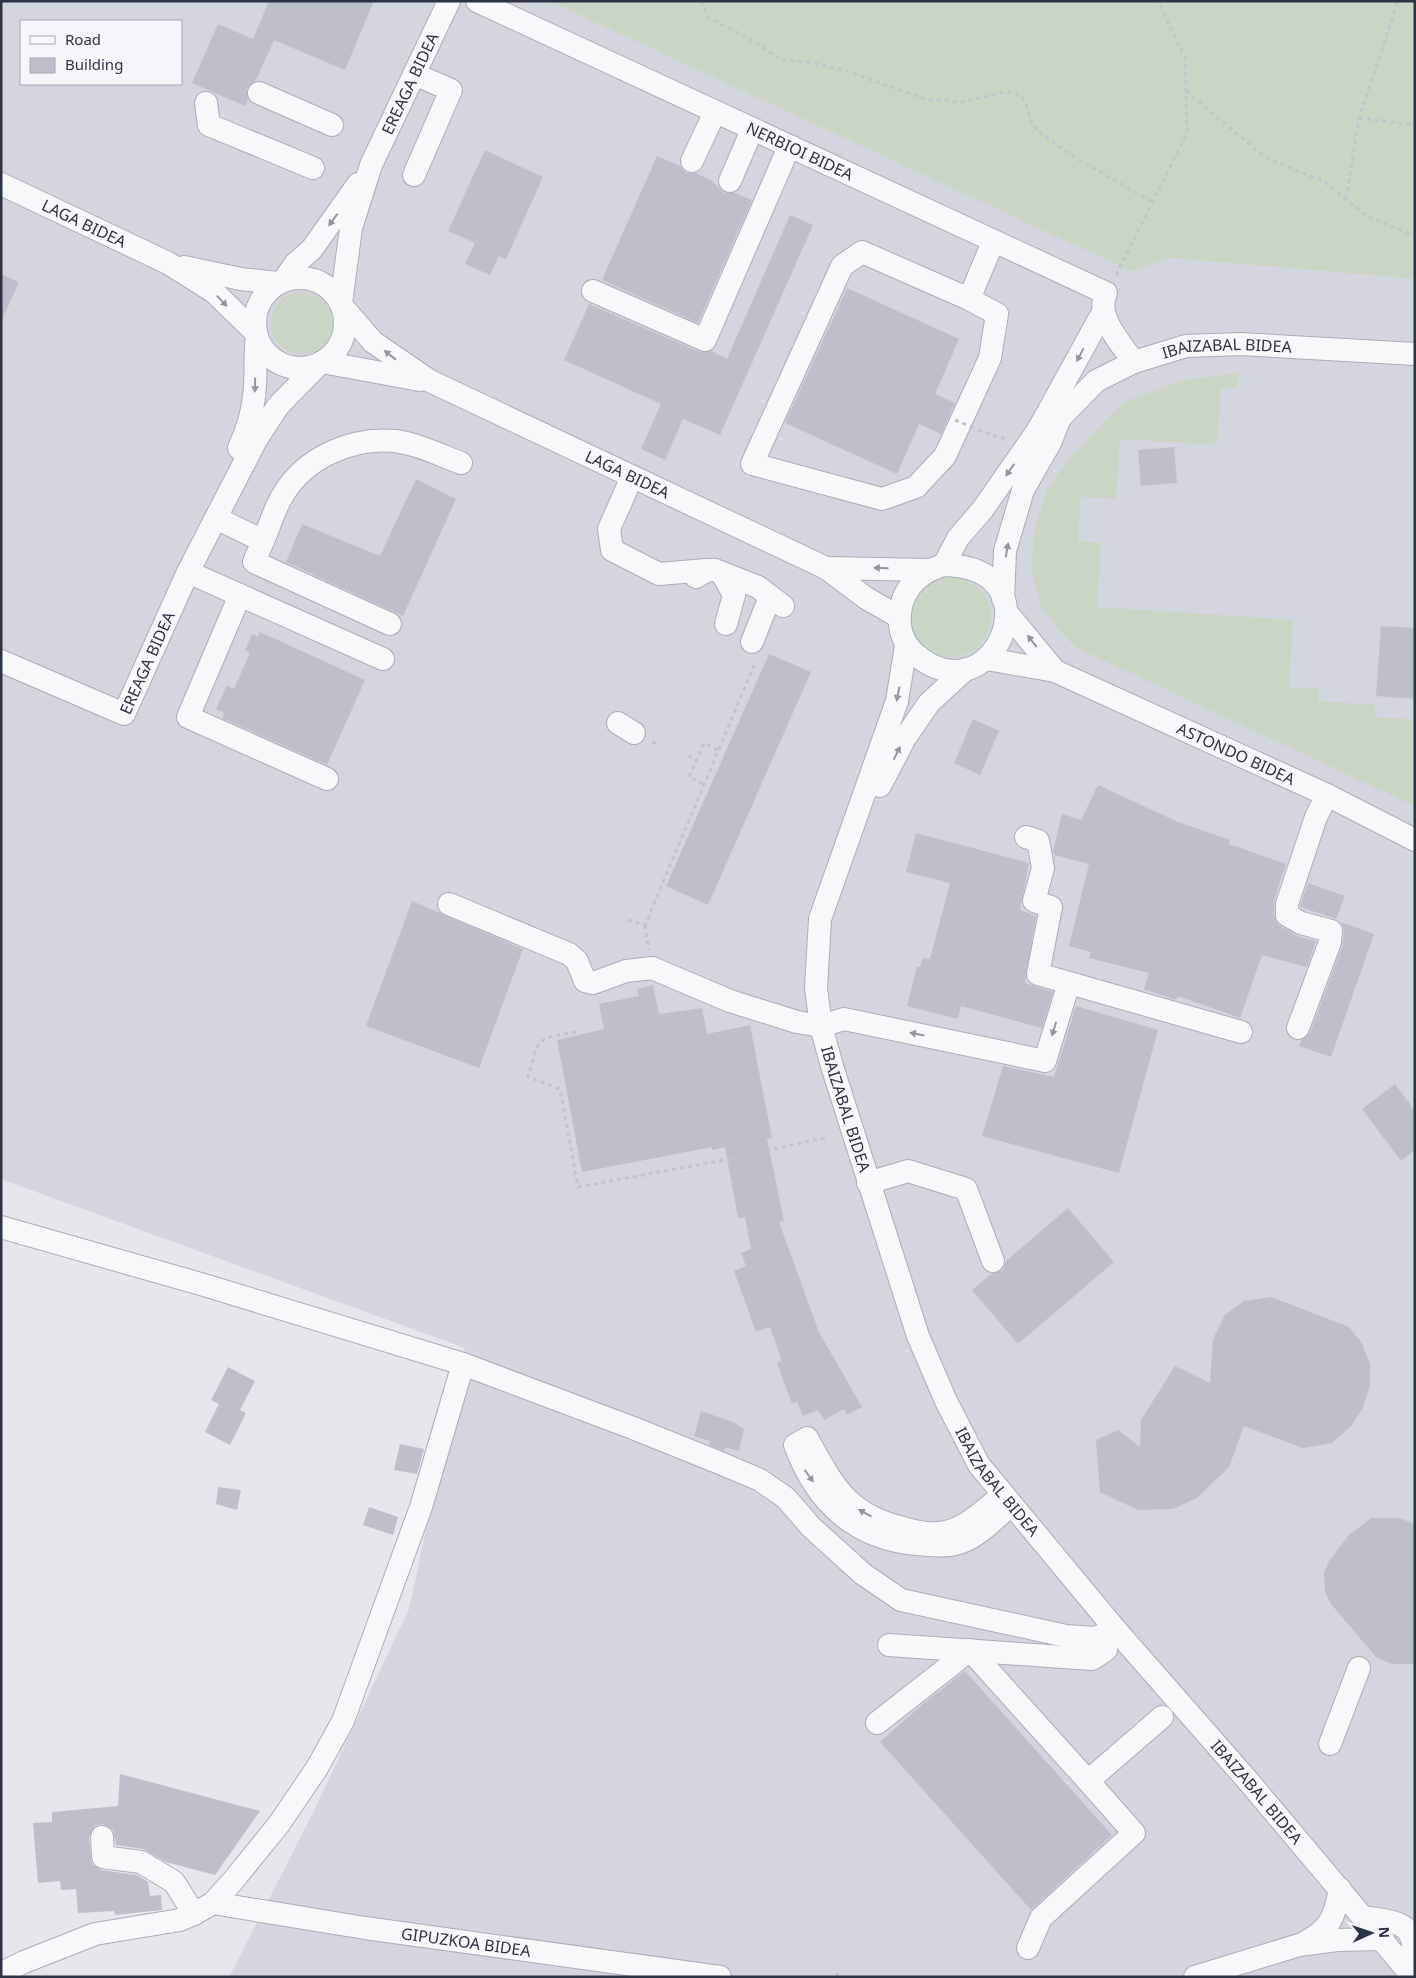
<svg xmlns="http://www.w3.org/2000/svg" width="1416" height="1978" font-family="'Noto Sans',sans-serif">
  <rect width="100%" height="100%" fill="#e4e7ec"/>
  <path fill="#d2d6de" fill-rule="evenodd" d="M1,1H549L1131,270L1169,258L1415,279V1977H229L312,1815L409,1609L465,1348L1,1179ZM21,21H181V84H21Z"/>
  <path fill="#c9d6c5" d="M549,1H1415V279L1169,258L1131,271Z
    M271 323a31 31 0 1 1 62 0a31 31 0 1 1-62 0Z
    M1238,373L1237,387H1221L1217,445L1120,439L1116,499L1081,497L1078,541L1101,543L1097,607L1293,620L1289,687L1319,689L1318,701L1375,705V717L1415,720V806L1075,647L1057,628L1041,606L1032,571L1034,533L1047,489L1073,454L1124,402L1185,380Z
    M911 617a40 40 0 1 1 80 0a40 40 0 1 1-80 0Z"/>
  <path fill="#bbc0ca" d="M269,1H374L345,70L274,40L256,80L247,88L248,99L245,106L192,83L218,24L253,39Z
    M485,150L543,177L506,259L499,256L490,275L465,264L475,243L448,231Z
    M657,156L680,166L687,173H696L712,181L724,193H735L752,200L698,323L602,280Z
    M790,215L813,225L720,435L683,419L665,460L641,449L661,404L564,360L589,304L700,352L711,351L727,359Z
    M1,274L19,282L1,322Z
    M847,288L959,339L935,394L955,403L941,434L919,424L897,474L785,423Z
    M1174,447L1177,483L1141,486L1138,450Z
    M416,479L456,499L403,616L286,562L302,524L380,556Z
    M1381,626L1415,628V699L1376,696Z
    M260,632L365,680L327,765L222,718L224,713L216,709L227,685L234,689L250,653L245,650L252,634L258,637Z
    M769,654L811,672L708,905L666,886Z
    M973,719L999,731L980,775L954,763Z
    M1098,785L1178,822L1230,840L1229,844L1286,864L1274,900V915L1280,926L1297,936L1316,941L1307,967L1262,955L1240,1018L1178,996L1176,1000L1144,989L1149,973L1089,958L1091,952L1069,946L1089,864L1054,855L1053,851L1062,814L1081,820Z
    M916,833L1029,863L1020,910L1036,916L1025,983L1053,992L1042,1028L961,1006L958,1019L907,1006L917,966L920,967L923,958L930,959L950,883L906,872Z
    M1308,883L1345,896L1336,919L1300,907Z
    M412,901L523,949L479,1068L366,1026Z
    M1341,922L1374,934L1331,1057L1299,1046L1301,1041L1310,1033L1342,947L1344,932Z
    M653,985L659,1014L702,1008L707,1034L750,1025L772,1138L767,1139L784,1221L779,1222L819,1332L862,1407L847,1415L844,1409L824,1420L818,1410L803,1416L797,1402L792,1404L777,1363L782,1361L770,1327L756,1332L734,1271L746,1266L741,1253L751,1249L745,1217L738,1218L725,1147L712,1150V1147L582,1172L557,1040L604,1029L599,1004L639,996L637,989Z
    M1076,1006L1158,1030L1119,1173L982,1136L1003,1066L1054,1077Z
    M1395,1084L1415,1111V1150L1401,1161L1362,1109Z
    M1068,1208L1114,1262L1018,1344L972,1290L991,1274L1003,1270L1006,1261Z
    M1271,1297L1349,1327L1361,1342L1370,1364V1386L1362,1409L1352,1425L1332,1443L1303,1448L1244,1426L1229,1467L1197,1498L1173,1509L1138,1510L1100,1492L1096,1440L1118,1430L1140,1447L1141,1420L1175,1366L1210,1383L1213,1339L1225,1315L1244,1301Z
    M228,1367L255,1381L240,1410L246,1413L230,1445L205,1432L219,1404L211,1400Z
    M701,1411L733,1422L744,1429L739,1451L725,1447L724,1451L709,1445L710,1441L694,1436Z
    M400,1444L424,1449L417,1474L394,1470Z
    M218,1487L241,1490L237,1510L216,1504Z
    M369,1507L398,1517L393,1535L363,1525Z
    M1371,1518H1399L1415,1524V1664H1392L1376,1657L1331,1604L1325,1592L1324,1573L1329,1561L1348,1536Z
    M965,1671L1112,1835L1031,1910L880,1742L924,1703Z
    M120,1774L260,1811L215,1875L166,1862L143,1849L116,1845L113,1830L102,1824L95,1826L89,1837L92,1864L101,1870L137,1875L148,1882L150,1896L161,1895L162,1910L115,1915L114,1911L78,1913L76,1889L61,1890L60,1881L38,1883L33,1823L52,1822V1812L118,1806Z"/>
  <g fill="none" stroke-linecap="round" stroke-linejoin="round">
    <defs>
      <g id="minor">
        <path id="s1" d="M477,1L1106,293C1095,316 1121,344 1134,362"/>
        <path d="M259,93L332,125"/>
        <path d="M206,103L209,125L313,168"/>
        <path d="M692,161L715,112"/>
        <path d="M414,175L451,90L414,74"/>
        <path d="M730,181L752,130"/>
        <path id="s2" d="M1,184L168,263L214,292L256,333"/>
        <path d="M184,267L241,279L278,283"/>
        <circle cx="300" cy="323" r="45"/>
        <path d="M283,281L295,264L312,249L358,184"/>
        <path d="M593,291L705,340L789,147"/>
        <path d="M969,299L862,252L842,266L752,464L882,499L916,487L945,456L990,358L997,314L969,299L993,242"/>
        <path id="s3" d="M341,303L351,228L371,165L449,1"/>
        <path id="s4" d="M342,306L373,342L430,381L826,568L866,598L899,617"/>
        <path d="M322,362L420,380"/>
        <path id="s5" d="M1038,430L1060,418L1096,381L1134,362L1186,346L1241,344L1415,354"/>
        <path d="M239,448C247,431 252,415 254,396C257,376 254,357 257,337"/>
        <path d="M632,477L609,529L612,550L659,574L706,570"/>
        <path d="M216,518L263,541C270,526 274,509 283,495C305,457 353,437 395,441C418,444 440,455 461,463"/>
        <path d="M263,541L254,562L390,624"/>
        <path d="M944,565C1061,567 991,723 914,653C893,633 896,598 917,579C925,572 934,568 944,565Z"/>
        <path d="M944,565L958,538L983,509L1038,430L1103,312"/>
        <path d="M826,568L929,570"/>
        <path d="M188,572L383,659"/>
        <path d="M720,572L758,587L783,606"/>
        <path d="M696,577C720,560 723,576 734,595L726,624"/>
        <path d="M240,595L188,717L327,779"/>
        <path d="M1003,599L1005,551L1023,490L1050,443L1060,418"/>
        <path d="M1007,613L1055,671"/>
        <path d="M752,642L770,597"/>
        <path id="s6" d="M906,646L897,701L820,919L816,988L821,1026L832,1066L918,1336L946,1401L979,1465L1115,1629L1249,1782L1413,1977"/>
        <path id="s7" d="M987,659L1055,671L1327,795L1415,840"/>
        <path id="s8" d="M1,661L124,714L188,572L256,440L278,406L319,364"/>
        <path d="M618,723L634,733"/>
        <path d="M880,786L905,738L929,703L966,669"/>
        <path d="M1026,837L1038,841L1043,868L1034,901L1051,907L1038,974L1241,1032"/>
        <path d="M449,904L569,954L577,961L585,981L593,983L626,971L652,968L730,1001L797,1022L821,1026L844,1019L1045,1061L1069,983"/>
        <path d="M1298,1028L1330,942L1331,931L1301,923L1287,915V904L1316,817L1327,795"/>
        <path d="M868,1183L908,1171L966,1189L993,1261"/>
        <path d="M1,1227L204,1285L463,1364L633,1428L720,1463L760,1480L786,1498L811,1527L863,1574L901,1600L1066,1636L1096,1638L1115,1629"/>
        <path d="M1003,1495C986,1508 967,1528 945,1532C932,1535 916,1532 903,1528C846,1514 834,1486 807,1438L795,1445C816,1502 855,1539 917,1544C929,1545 943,1547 955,1544C976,1540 995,1518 1011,1505"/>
        <path d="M889,1645L1092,1659L1106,1650"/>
        <path d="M877,1723L970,1650L1088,1781"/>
        <path d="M1330,1744L1359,1668"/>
        <path d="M102,1837L103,1857L141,1862L174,1882L194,1914"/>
        <path id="s9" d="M213,1903L365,1928L720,1977"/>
        <path d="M1364,1917C1384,1921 1412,1919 1413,1946C1413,1955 1412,1963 1415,1973"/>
        <path d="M1304,1943C1330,1930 1335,1916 1340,1889"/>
        <path d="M1028,1948L1041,1918L1134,1833L1088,1781L1162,1717"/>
        <path d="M1,1973L24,1962L95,1934L180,1920L194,1914L213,1903L232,1882L279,1824L317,1768L343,1721L421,1507L463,1364"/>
        <path d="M1195,1977L1299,1945L1337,1940L1383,1939"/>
      </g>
    </defs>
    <use href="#minor" stroke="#a9aeb7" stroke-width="24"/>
    <path stroke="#c2c5cb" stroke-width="3" stroke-dasharray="4 4" stroke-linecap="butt" d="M701,1L708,17L757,43L781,60L809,62L849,72L925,99L963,102L1005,92L1016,93L1022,97L1028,108L1032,125L1038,131L1077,159L1153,202
      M1186,91L1266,158L1325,182L1367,216L1415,236
      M1359,118L1415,125
      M1346,199L1359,118L1398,1
      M1116,275L1187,133L1185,58L1158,1
      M978,430L1005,439
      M652,742L660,745
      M688,756L696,758
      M703,784L689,777L704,743L720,751
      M628,920L645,925L756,661
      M645,925L649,950
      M576,1032C533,1039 540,1038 528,1077L560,1089L578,1187L719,1161L828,1137
      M837,1977L838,1971"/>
    <use href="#minor" stroke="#f7f8fa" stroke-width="22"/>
    <path stroke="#c2c5cb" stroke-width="3" stroke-dasharray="4 4" stroke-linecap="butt" d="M955,420L977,429"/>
  </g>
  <defs><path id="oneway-solid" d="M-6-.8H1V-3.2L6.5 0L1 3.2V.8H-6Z" transform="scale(1.25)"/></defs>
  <g fill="#9196a0">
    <use href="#oneway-solid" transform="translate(333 220) rotate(126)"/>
    <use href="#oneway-solid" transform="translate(222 301) rotate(46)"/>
    <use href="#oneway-solid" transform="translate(390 355) rotate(-142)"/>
    <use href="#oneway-solid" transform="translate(1080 355) rotate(118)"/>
    <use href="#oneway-solid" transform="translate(255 385) rotate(91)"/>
    <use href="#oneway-solid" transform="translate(1010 470) rotate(125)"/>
    <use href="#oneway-solid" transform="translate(1007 550) rotate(-80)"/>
    <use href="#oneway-solid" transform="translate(881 568) rotate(-178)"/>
    <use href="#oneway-solid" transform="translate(1032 641) rotate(-128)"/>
    <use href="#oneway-solid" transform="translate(898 694) rotate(101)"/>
    <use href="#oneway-solid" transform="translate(897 753) rotate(-63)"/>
    <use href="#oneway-solid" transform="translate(1054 1029) rotate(107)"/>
    <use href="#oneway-solid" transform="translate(917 1034) rotate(-169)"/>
    <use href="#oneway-solid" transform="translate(809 1476) rotate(54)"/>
    <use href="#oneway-solid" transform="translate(865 1513) rotate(-151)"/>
  </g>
  <g text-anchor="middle" stroke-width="4" stroke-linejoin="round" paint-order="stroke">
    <g font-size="16" fill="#2b3445" stroke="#f4f6f9">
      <text dy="6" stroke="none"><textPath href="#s3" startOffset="232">EREAGA BIDEA</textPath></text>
      <text dy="6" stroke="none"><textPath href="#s1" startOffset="356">NERBIOI BIDEA</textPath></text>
      <text dy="6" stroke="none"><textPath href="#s2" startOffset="92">LAGA BIDEA</textPath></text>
      <text dy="6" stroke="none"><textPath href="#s5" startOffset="214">IBAIZABAL BIDEA</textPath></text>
      <text dy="6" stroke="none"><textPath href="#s4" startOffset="335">LAGA BIDEA</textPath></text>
      <text dy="6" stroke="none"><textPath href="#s8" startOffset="190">EREAGA BIDEA</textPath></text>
      <text dy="6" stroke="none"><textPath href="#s7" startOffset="268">ASTONDO BIDEA</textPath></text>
      <text dy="6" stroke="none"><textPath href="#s6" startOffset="481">IBAIZABAL BIDEA</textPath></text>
      <text dy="6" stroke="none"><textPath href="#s6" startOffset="886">IBAIZABAL BIDEA</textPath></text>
      <text dy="6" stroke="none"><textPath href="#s6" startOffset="1291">IBAIZABAL BIDEA</textPath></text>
      <text dy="6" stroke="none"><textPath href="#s9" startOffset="256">GIPUZKOA BIDEA</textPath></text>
    </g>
  </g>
  <rect width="1416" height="1978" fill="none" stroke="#2b3445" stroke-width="5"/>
  <rect x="20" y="20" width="162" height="65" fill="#f4f6f9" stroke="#a4a8b1"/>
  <rect x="30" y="36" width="25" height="8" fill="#f7f8fa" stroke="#a4a8b1"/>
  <text x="65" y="45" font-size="15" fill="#2b3445">Road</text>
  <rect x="30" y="58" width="25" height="15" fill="#bbc0ca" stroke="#a4a8b1"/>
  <text x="65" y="70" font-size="15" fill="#2b3445">Building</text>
  <g transform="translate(1371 1933) rotate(87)" stroke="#f4f6f9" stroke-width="4" paint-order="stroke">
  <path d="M0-4L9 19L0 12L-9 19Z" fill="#2b3445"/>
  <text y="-8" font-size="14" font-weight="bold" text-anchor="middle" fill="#2b3445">N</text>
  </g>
</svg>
